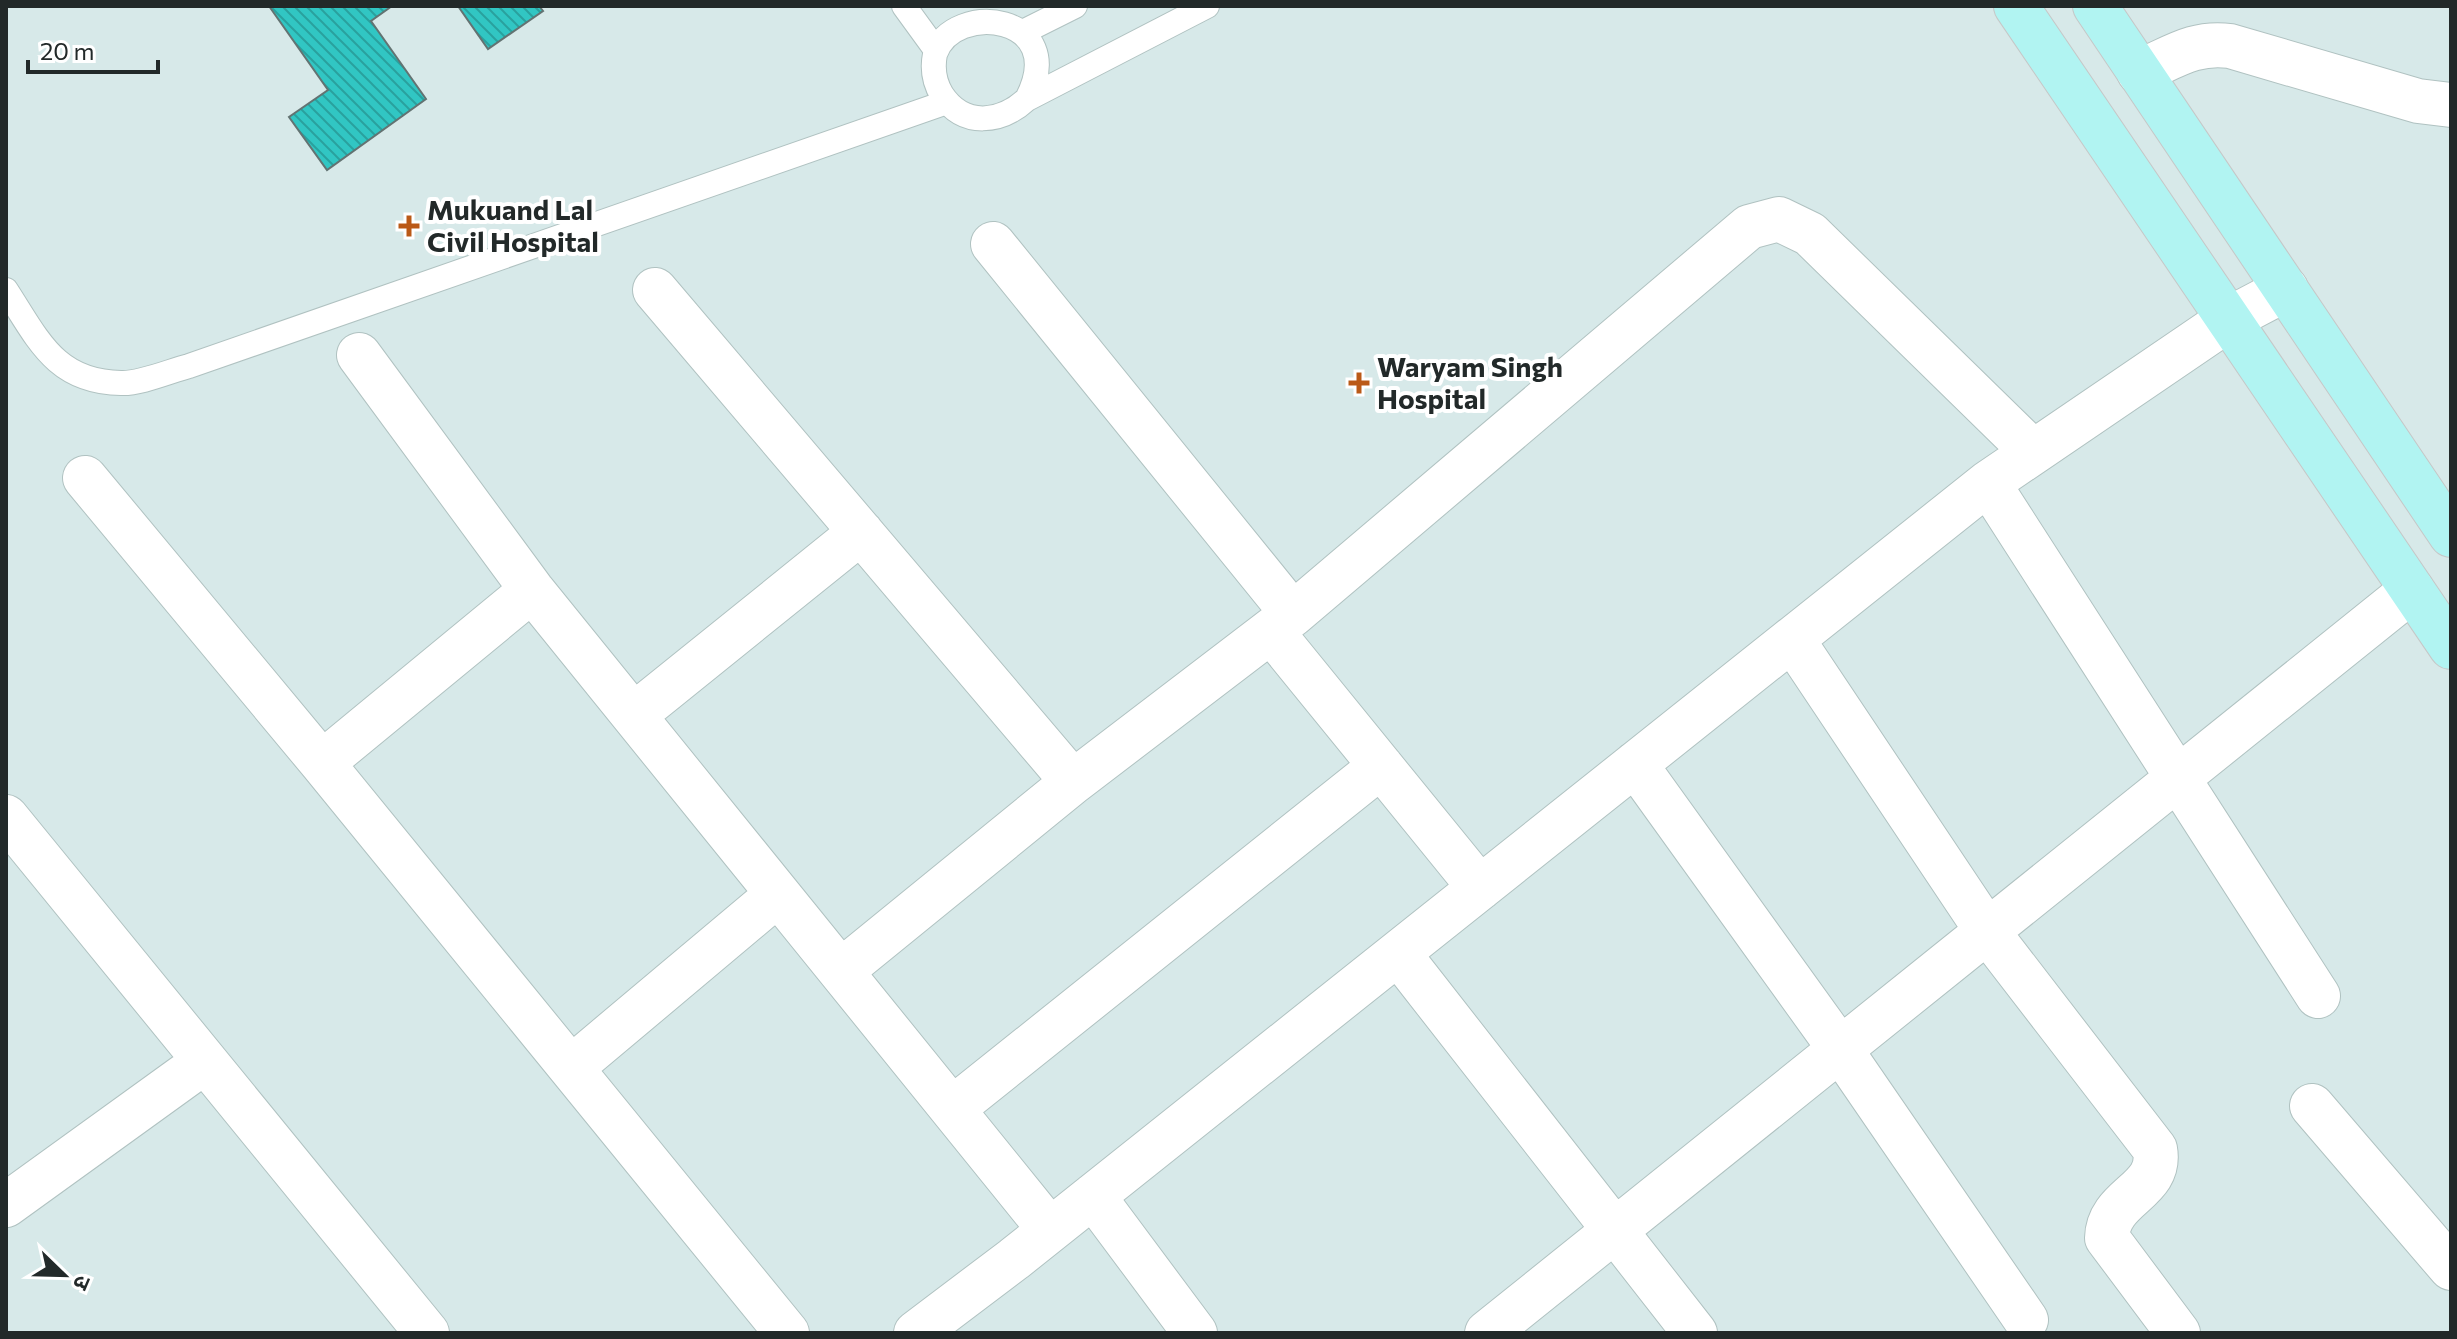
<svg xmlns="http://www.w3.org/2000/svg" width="2457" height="1339" font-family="Commissioner,'Noto Sans Devanagari',sans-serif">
  <defs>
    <pattern id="building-back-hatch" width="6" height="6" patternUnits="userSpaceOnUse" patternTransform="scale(2)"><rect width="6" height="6" fill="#31c6c3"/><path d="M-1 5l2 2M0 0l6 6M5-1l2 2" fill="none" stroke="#29a19e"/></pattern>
  </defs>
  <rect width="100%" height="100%" fill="#d7e9e9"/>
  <path fill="url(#building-back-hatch)" stroke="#637372" stroke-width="2" d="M269,6H392L371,21L426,99L327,170L289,117L328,90Z
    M458,6H539L543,11L488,49Z"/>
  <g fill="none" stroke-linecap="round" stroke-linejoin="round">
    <defs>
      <path id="service" d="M904,6L936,50
        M1025,31L1075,6
        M1027,99C1071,14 953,0 935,54C932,69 934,82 942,95C964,128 1001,123 1027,99L1207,6
        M6,290C38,339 55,382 121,383C140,384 170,371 189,366L947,102"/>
      <path id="minor" d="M2139,72C2172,58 2194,41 2230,46L2418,101L2451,105
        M993,244L1293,614
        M655,290L1073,782
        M359,355L532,590L1050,1230
        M85,478L322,763L787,1333
        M1988,483L2318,996
        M1271,631L1480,888
        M1792,639L1987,931L2155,1149C2163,1192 2108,1195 2107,1238L2178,1333
        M634,715L861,532
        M322,763L532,590
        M1635,764L1840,1049L2026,1320
        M6,817L427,1333
        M1398,953L1695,1333
        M841,971L1073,782L1293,614L1749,227L1779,219L1810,234L2033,452
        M571,1068L778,894
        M2312,1106L2451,1268
        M952,1109L1381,766
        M1093,1196L1195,1333
        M6,1205L204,1062
        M916,1333L1014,1259L1988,483L2229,319L2286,289
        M1487,1333L2412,590"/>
      <path id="primary" d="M2016,6L2451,647
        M2095,6L2451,535"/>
    </defs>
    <use href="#service" stroke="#b0c2c1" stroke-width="26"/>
    <use href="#minor" stroke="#b0c2c1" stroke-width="46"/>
    <use href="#primary" stroke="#c6c7c7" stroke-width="46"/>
    <use href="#service" stroke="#fff" stroke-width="24"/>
    <use href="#minor" stroke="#fff" stroke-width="44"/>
    <use href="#primary" stroke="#b1f4f2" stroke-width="44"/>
  </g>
  <g fill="#ba5917" stroke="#fff" stroke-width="3">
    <path d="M405 214h8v8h8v8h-8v8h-8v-8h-8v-8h8z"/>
    <path d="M1355 371h8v8h8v8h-8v8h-8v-8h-8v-8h8z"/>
  </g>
  <g text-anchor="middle" stroke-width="8" stroke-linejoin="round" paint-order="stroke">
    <g font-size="28" font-weight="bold" fill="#222929" stroke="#fff" text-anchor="start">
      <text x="427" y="220">Mukuand Lal<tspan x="427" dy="32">Civil Hospital</tspan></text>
      <text x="1377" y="377">Waryam Singh<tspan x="1377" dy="32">Hospital</tspan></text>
    </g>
  </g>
  <rect width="2457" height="1339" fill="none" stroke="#222929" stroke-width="16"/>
  <g transform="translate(64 1275) rotate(113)" stroke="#ffffff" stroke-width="6" paint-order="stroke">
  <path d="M0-6L14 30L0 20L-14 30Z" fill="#222929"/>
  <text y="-12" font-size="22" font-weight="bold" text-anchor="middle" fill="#222929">उ</text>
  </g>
  <path d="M28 60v12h130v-12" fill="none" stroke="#222929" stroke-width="4"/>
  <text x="40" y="60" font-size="24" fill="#222929" stroke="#ffffff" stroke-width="6" paint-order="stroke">20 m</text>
</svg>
